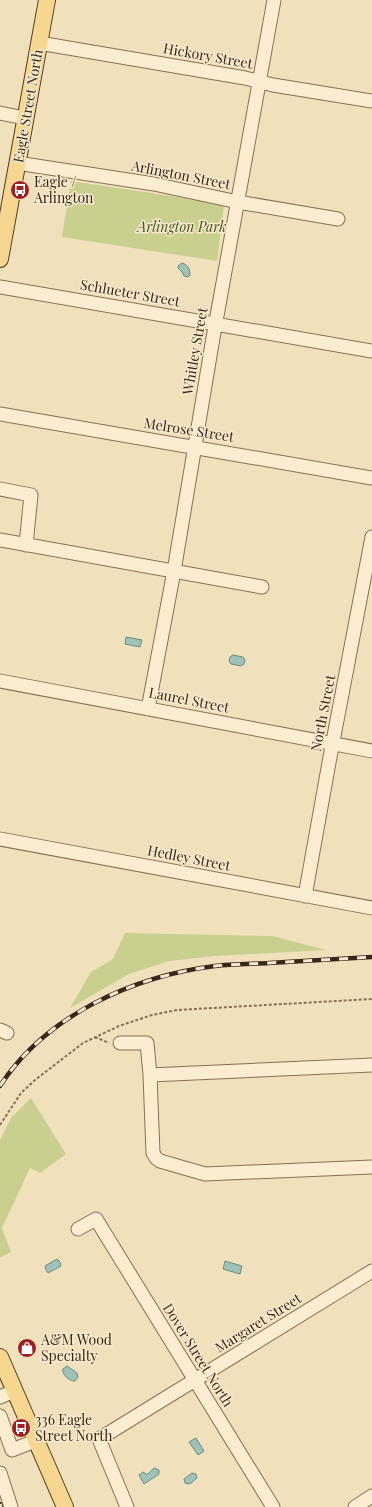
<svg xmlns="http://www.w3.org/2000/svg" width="372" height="1507" font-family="'Playfair Display',serif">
  <rect width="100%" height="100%" fill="#f0e0bc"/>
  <path fill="#c8cf8f" d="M71,181L224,204L217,261L62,237Z
    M125,933L272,936L326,950L215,956L169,961L129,974L70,1008L91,972L113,959Z
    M31,1098L66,1154L40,1173L30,1168L2,1228L11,1252L0,1258V1140L11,1118Z"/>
  <path fill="#a0c1b7" stroke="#678f84" d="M182,263C188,265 190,269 190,275L188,277L184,276L182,272L178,268V266Z
    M126,637L142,640L140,647L125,644Z
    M233,655L243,657L245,660L244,664L241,666L231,664L229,661L230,657Z
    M57,1259L60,1262L61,1266L48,1273L46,1270L45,1266Z
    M225,1261L242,1266L240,1274L223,1269Z
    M67,1366L77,1373L78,1377L75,1381C69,1381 62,1375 63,1369Z
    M196,1438L204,1451L198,1455L189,1442Z
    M154,1468L159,1470V1474L144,1484L139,1475L143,1472L146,1474H148Z
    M192,1473L196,1474L197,1478L190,1484L185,1483L184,1479Z"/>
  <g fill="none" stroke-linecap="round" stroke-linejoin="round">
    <defs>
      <path id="minor" d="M39,43L245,78L273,85L372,101
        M0,113L25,118
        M17,163L154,184L238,202L338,219
        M0,287L372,351
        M0,414L372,478
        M0,489L31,495L26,545
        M0,540L262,587
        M0,681L372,751
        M148,709L174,571L213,338L274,0
        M0,839L372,908
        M305,896L330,757L372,537
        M0,1030L7,1033
        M120,1043H147L150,1075
        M372,1065L150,1075L153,1153L156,1158L160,1161L205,1174L372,1167
        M78,1229L96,1219L273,1507
        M0,1397L14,1391
        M0,1416L12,1450L35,1441
        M0,1473L11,1507
        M127,1507L99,1439L372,1271
        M355,1507L372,1496"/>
      <path id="major" d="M0,259L47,0
        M0,1357L65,1507"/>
    </defs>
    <use href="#minor" stroke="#897054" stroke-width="15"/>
    <use href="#major" stroke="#563d29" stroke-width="18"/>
    <path stroke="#897054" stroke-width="2" stroke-dasharray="3 2" stroke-linecap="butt" d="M95,1037L109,1043
      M0,1125L21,1093L35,1080L83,1043L119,1026L152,1015L177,1010L372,999"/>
    <use href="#minor" stroke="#fbedcf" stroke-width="13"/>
    <use href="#major" stroke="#f7d690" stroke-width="16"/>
    <defs>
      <path id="rail" d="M0,1086C46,1015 134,976 215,966C233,964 251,964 269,963C304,961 338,959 372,957
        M0,1504L1,1507"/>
    </defs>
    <use href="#rail" stroke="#37281a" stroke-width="4.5"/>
    <use href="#rail" stroke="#f7eacc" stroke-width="3" stroke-dasharray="9" stroke-linecap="butt"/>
  </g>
  <defs>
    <symbol id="bus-disc" viewBox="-11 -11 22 22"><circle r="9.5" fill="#9b2123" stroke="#f7eacc"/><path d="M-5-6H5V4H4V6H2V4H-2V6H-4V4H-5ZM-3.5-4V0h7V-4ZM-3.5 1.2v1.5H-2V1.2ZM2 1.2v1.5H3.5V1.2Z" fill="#fff"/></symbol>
    <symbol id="shop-disc" viewBox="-11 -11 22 22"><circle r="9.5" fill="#9b2123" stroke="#f7eacc"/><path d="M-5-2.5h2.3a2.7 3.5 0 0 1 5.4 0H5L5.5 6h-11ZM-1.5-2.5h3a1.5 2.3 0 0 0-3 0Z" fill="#fff"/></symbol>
  </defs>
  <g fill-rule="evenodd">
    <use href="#bus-disc" x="9" y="179" width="22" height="22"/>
    <use href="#shop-disc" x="16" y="1337" width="22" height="22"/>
    <use href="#bus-disc" x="10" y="1417" width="22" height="22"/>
  </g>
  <g text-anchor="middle" stroke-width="3" stroke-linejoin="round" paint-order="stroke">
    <g font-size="14" fill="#37281a" stroke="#f7eacc">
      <text transform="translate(208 56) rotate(10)" y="5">Hickory Street</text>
      <text transform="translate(28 106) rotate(-80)" y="5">Eagle Street North</text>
      <text transform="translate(181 175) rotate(11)" y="5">Arlington Street</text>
      <text transform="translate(130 293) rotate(10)" y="5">Schlueter Street</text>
      <text transform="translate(195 351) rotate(-80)" y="5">Whitley Street</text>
      <text transform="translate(189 430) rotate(9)" y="5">Melrose Street</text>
      <text transform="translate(189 700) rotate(11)" y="5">Laurel Street</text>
      <text transform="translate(323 713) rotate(-79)" y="5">North Street</text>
      <text transform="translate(189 858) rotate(11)" y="5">Hedley Street</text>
      <text transform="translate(258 1323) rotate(-32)" y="5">Margaret Street</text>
      <text transform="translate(198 1355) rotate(58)" y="5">Dover Street North</text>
    </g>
    <g font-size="14" fill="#37281a" stroke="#f7eacc" text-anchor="start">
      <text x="34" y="187">Eagle /<tspan x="34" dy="16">Arlington</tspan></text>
      <text x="41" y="1345">A&amp;M Wood<tspan x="41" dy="16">Specialty</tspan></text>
      <text x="35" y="1425">336 Eagle<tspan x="35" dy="16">Street North</tspan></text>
    </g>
    <g font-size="14" font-style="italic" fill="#485520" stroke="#f7eacc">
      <text x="182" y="232">Arlington Park</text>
    </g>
  </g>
</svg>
